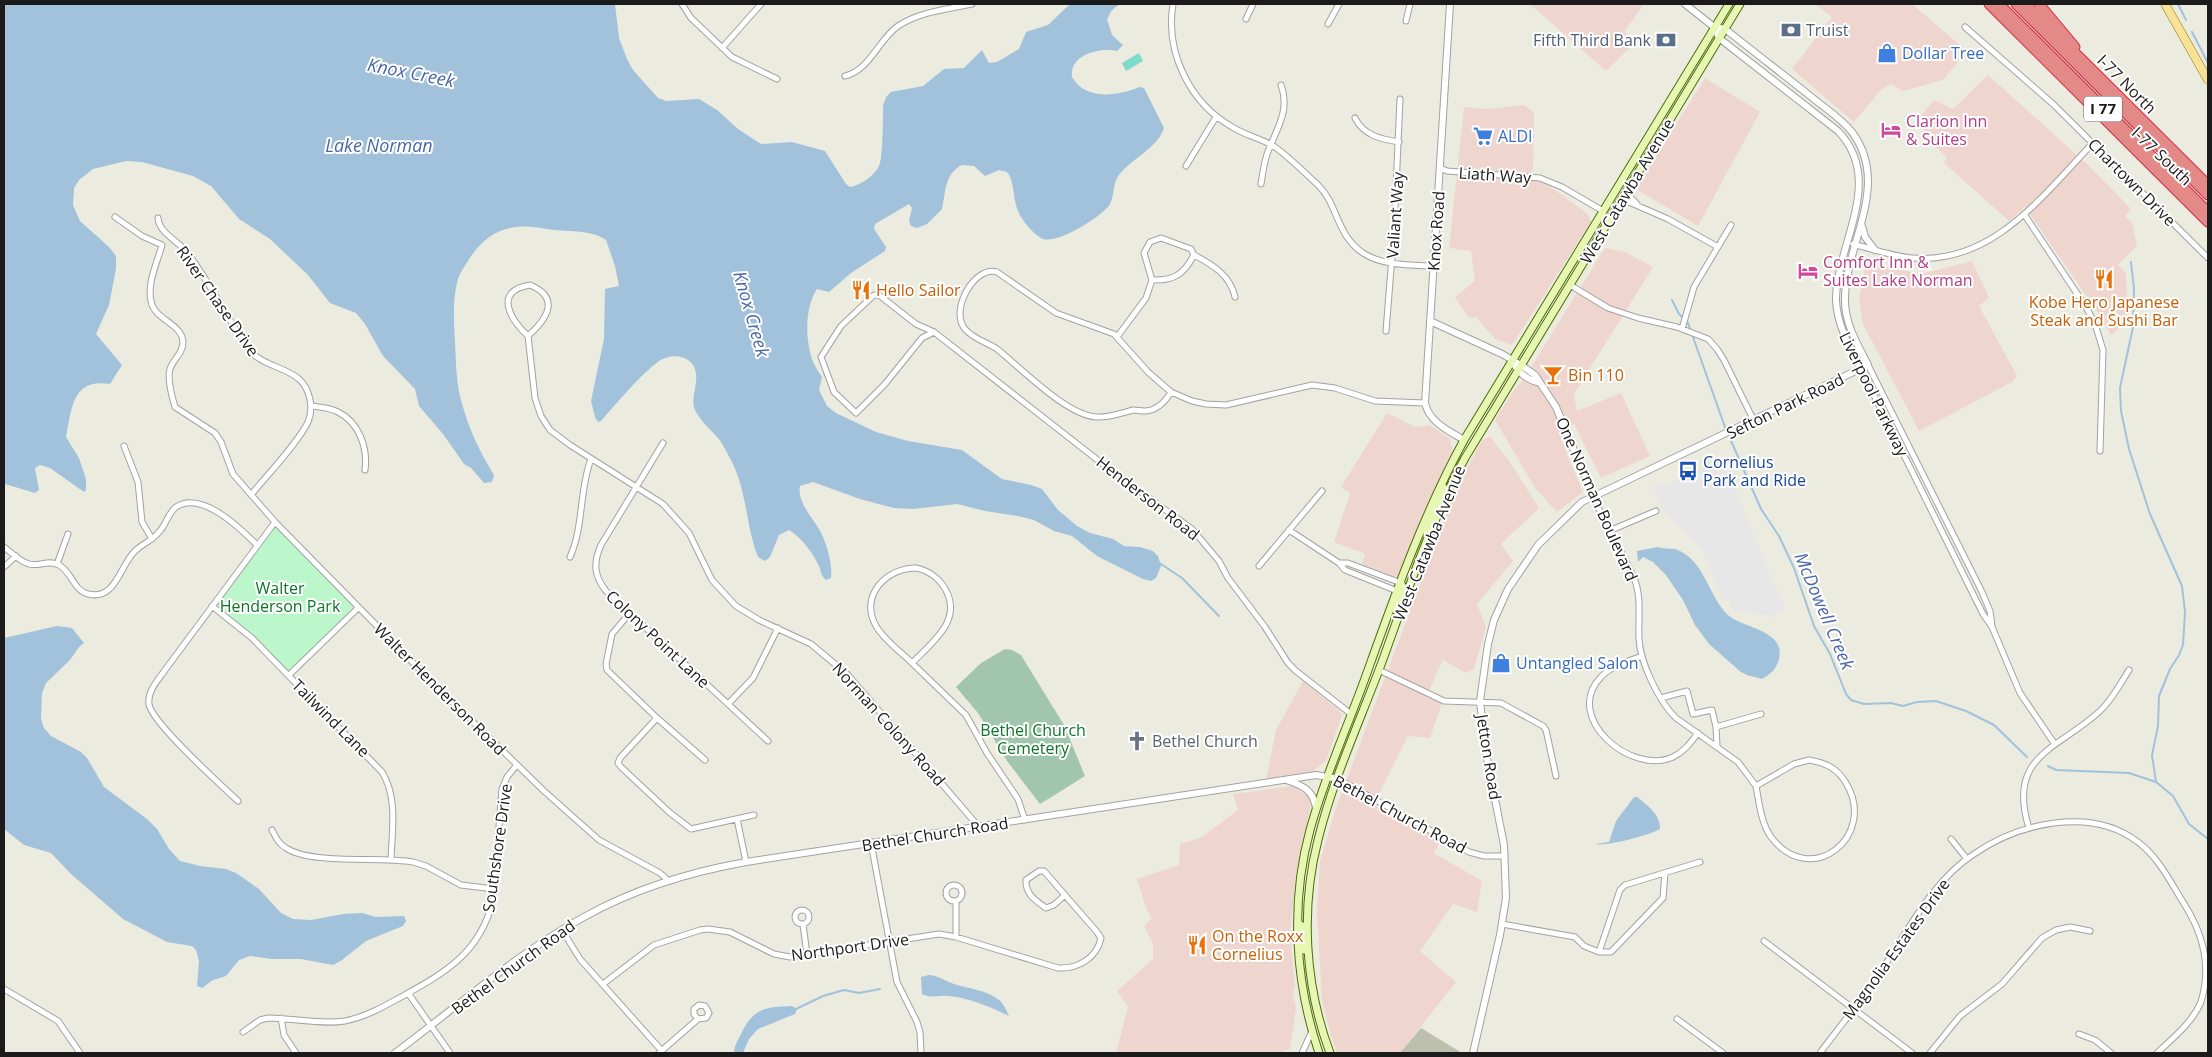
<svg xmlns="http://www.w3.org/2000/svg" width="2212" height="1057" font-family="'Open Sans',sans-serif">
  <rect width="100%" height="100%" fill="#ecebe0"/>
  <path fill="#eed6cf" d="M1530,4H1644L1625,31L1633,45L1606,71Z
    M1814,4H1914L1913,5L1967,51L1943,80L1903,91L1891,84L1881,90L1854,122L1792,69L1832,17Z
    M1988,75L2088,165L2131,209L2125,216L2132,223L2137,245L2118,265L2126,274L2128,320L2111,335L2097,311L2025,207L2009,221L1944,163L1947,157L1929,141L1920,117L1934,100L1953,109Z
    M1705,78L1760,112L1698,226L1636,189Z
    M1524,105L1534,113L1533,166L1530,179L1545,183L1588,214L1591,222L1512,345L1495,339L1476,317L1469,318L1455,297L1475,281L1471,251L1449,248L1464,107L1487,109Z
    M1605,248L1625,252L1653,267L1574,394L1577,411L1621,393L1650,456L1601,478L1574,424L1562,429L1561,439L1583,492L1557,512L1535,488L1495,420L1516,387L1521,383Z
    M1972,261L1989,298L1979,306L2017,376L2012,382L1919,431L1863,324L1859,300L1866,262L1921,274Z
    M1387,413L1415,427L1429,425L1449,438L1453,451L1416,530L1398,576L1395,577L1362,564L1365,554L1334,542L1350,493L1341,487Z
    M1490,437L1508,459L1539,508L1501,544L1513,561L1477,604L1486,627L1474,669L1466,673L1443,660L1426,697L1442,703L1430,738L1408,736L1375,802L1438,837L1440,841L1434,853L1482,881L1477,912L1453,904L1420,951L1456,982L1400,1053H1337L1331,1036L1322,1001L1317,912L1320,861L1336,808L1454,494L1482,440Z
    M1303,681L1339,711L1342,715L1326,761L1313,771L1266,780L1276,730Z
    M1293,786L1307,795L1311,804L1296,874L1290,933L1295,986L1293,993L1296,1008L1290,1049L1278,1053H1116L1128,1007L1117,991L1153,959V944L1144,926L1152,918L1147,911L1137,879L1179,865L1180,844L1202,837L1238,810L1233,794Z"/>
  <path fill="#bcc0ac" d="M1421,1028L1462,1053H1400Z"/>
  <path fill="#a2c5ae" d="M1005,649L1012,650L1021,655L1064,725L1085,776L1040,804L1007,761L978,713L956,687L981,663Z"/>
  <path fill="#bcf7cc" d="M275,523L358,608L289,675L213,605Z"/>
  <path fill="#7edbc9" d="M1139,53L1143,61L1126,71L1122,63Z"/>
  <path fill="#e7e7e7" d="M1711,465L1714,469L1718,468L1719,465L1727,470L1785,609L1777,612L1776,618L1730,608L1731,604L1729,600L1724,602L1703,552L1664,513L1652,485L1662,482L1663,485Z"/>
  <path fill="#a1c2da" d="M4,4H615L619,38L627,59L633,70L658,98L666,101L699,99L717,110L738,129L761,144L792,142L825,151L846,184L850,187C861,185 874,176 879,166C883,158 883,117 883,106L886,97L891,92L923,86L944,69L964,68L982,50L989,63L997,62L1019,49L1026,32L1048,25L1070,4H1120L1112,10L1107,19L1112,35L1123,45L1117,51C1101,47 1069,54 1072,77C1086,101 1117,96 1140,87L1144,88L1164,128C1157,149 1132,158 1119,175C1112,184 1115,194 1110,204C1103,216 1054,247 1041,238C1031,232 1018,216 1016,205C1013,194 1014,181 1007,172L999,170L985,176L974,166L962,165C944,174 946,192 942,209L927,224L917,228L911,226L909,221L912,208L909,204L875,224L874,229L886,247L885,251L851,273L829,292L817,289C805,307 805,338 812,359C814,365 818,371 822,377L819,390L827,406L836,413L876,432L908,441L962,450L1002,479L1031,485L1042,489L1058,510L1077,526L1090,533L1113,539L1124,546L1140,547L1153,551L1158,556L1161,566L1156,578L1151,581L1143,579L1097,556L1072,536L1054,531L1034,520L1018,516L985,511L957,504L913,509L894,508L860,499L813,482L800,486C797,501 811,516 819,529C826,541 833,564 831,578L826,580C821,576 821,571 819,566C813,553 802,538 789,530L779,535L770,557L765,561L758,557C746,527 747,492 732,462C728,455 724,446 719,439C711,430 701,422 695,410C689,396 702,380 693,365C685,354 670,354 659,361C641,374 616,404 601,421L598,422L595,417L591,401L604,339L605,289L619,286L615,266L606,240C591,229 565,232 547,229C513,222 489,229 469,259C466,265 460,272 458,279C452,300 454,321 455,343C456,361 456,382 461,400C468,427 479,451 494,475L492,482L484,483L471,468L464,464L443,434L419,406L415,389L383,356L365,324L356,313L330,303L308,275L270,239L239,219L211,186L193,176L142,162L126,161L93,169L79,180L74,188L73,205L80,221L109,247L116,256V269L109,305L96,334L122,365L110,384C72,378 72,408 66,437L79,458L86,479V490L84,492L50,468L40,465L35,468L39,490L35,493L5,484L4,483Z
    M1658,547C1665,550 1673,547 1680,551C1705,563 1709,597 1728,615C1744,629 1786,630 1779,659C1776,669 1771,674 1762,679L1747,675L1741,672L1709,644L1695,625L1683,600L1666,575L1653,562L1643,557L1638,562L1637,551Z
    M57,626L72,628L84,643L79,647L70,660L46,683L42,693L41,719L44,728L51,736L81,752L87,758L104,787L147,819L157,829L169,849L180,861L200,866L226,869L236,873L259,889L281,913L293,919L311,920L343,914L362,913L376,917L404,916L406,921L403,926L366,941L342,960L333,965L301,959H272L250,956L239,960L226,976L213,980L202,988L197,986L199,961L196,950L192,946L167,942L123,919L71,874L51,853L24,845L4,829V638Z
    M1634,797H1637C1647,805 1661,815 1660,829C1650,835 1605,847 1595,844L1609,842L1616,821Z
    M929,975C939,976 945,981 954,984C969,989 987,990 999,1000C1004,1004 1006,1010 1009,1016C991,1007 969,998 949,996C939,995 931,999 922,994L921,977Z
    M792,1006L797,1009L795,1014L758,1029L749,1039L743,1053H734C734,1046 738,1040 741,1034C753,1008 765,1007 792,1006Z"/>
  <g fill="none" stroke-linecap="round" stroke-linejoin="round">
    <path stroke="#a1c2da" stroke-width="2" d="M2178,4L2186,20
      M2192,32L2208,63
      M2131,262L2134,289L2133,327L2120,388L2121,411L2129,449L2150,514L2182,586L2185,612L2183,645L2179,655L2170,669L2159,696L2158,726L2152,755L2156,782
      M1672,300L1679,314L1688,323L1726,430
      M1728,434L1761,509L1779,536L1794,568L1814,626L1830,654L1846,694L1851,700L1864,704L1891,703L1903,706L1917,702L1936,701L1966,711L1994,725L2027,757
      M1158,562L1182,578L1219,616
      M2048,766L2056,770L2129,773L2156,782L2173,796L2189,824L2208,839
      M796,1009L823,996L844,990L859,993L880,989"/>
    <defs>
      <path id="minor" d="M682,4L691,18L732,57L777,79
        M1173,4C1165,53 1190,104 1234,128C1247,136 1263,139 1275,147C1290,158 1304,172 1318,185C1338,204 1336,235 1363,253C1383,266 1411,265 1433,266
        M1246,19L1253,4
        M1406,21L1410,4
        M1328,24L1339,4
        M1965,27L2053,104L2208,258
        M722,48L761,4
        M845,76C869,71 879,39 898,26C919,12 947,9 972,4
        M1355,118C1364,136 1381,139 1399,142
        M1186,166L1216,117
        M1440,168L1447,171L1540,178L1562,187L1603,211
        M1261,184C1263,172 1264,160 1269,149C1278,127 1290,109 1281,85
        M1627,191L1631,198L1637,204
        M1622,199L1668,219L1718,247
        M2024,214L2086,307L2095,324L2103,350L2100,451
        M115,217L142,236L162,245C157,263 147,283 151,301C154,320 182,323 183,342C183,354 173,359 170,369C167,379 172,397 175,407L215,433L221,442L233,474L275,522L434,684L544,791L599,840L660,873L669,881
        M158,218C159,233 178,241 187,252C211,284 228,321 252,353C265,366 285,367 299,379C310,389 314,408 308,422C298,443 267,475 251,495
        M1161,238L1191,249L1194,255C1184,274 1174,281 1152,280L1144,253L1150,242Z
        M1853,244C1872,249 1892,256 1912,258C1993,265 2043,195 2093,143
        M1194,255C1213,265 1230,275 1235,297
        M530,285C561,298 547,319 528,336C510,319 493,291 530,285Z
        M1570,285L1608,308L1638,318L1677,327L1708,339L1717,349L1724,360L1754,421
        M1682,329L1694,287L1731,225
        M1386,331L1394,232L1400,99
        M934,332L922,338L885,384L856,413L834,392L821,357L841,326L874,295H879L916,324L934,332L1113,472L1192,529L1219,561L1228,578L1265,627L1288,663L1296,671L1351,714
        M528,336L535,398L541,416L550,430L570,445L663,504L689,533L712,580L736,606L759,620L811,644L848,675L979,827
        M1117,337L1146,298L1152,280
        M1868,365L1982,592L1990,611L1992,626
        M1861,369L1983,614L1992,627L2020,693L2054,743
        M1171,392C1165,402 1157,411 1144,411C1140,411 1137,410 1133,410C1121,413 1108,418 1096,417C1066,415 1021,368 997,349C987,342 973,339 965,329C949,310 975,265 997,272L1056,313L1114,334L1148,372L1171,392L1192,401L1206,404L1226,405L1312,385L1335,388L1375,401L1425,403
        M311,406C320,407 330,408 338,412C359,422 368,448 365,470
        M663,443L601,545C593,563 594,576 606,591L768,741
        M124,446L138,482L142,522L152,539
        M1593,496C1605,524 1621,550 1634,578C1642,597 1638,619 1639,639C1640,662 1659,702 1676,718L1738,762L1756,786
        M1289,530L1339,563L1345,570L1397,591
        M1609,531L1656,511
        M4,547C12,553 20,562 29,564C39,567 49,559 59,565C72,572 73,590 88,594C116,601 120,565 135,551C142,544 153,540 159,532C166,525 168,513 176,507C202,490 241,529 257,545
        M570,557C584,526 579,490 591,459
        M1339,563H1348L1401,583
        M57,564L68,534
        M1259,566L1322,491
        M4,567L16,556
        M916,568C941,573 959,600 946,625C938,639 924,651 912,663C901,652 884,640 876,626C859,596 886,568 916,568Z
        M212,606L252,638L382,772C398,798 392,830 391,859
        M629,614L612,634L606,664L607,670L657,718L705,760
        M1642,656C1629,661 1611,666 1601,677C1562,717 1631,776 1673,757C1684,752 1691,742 1698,733
        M912,663L966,715L987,753L1018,799L1025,820
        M1379,670L1444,701L1501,703L1543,726L1546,730L1556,776
        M289,675L358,608
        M1661,698L1687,691L1693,714L1712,710L1716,727L1761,714
        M728,704L753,678L778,628
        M657,718L620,758L618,763L621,767L669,812L691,829L754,815
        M1716,727L1717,745
        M1809,760C1826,763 1837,768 1846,783C1878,836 1811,890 1771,837C1761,823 1759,802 1756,786L1794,764Z
        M1338,779L1469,852L1484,856H1505
        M238,801C221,785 151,722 149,704C147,691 159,679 165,670L275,522
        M737,819L746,862
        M2029,828C2006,755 2059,749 2100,711C2112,700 2120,684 2129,670
        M272,830C276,838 279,844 286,848C311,865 380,856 413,862L426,866L461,885L494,889
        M1951,839L1967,859
        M871,843L897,982L917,1022L920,1032L921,1053
        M946 893a8 8 0 1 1 16 0a8 8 0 1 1-16 0Z
        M956,901V937
        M795 917a7 7 0 1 1 14 0a7 7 0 1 1-14 0Z
        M803,924L807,955
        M1502,924L1575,937L1584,946L1599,952L1620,890L1625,885L1700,862
        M562,930L580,959L662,1051
        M1764,941L1912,1053
        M1599,952H1611L1663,898L1665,873
        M603,984L654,945L700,930L708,929L730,932L774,954L790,957L939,934L956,937L1058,968C1078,969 1097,958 1101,938L1097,932L1044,871H1039L1026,880C1025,894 1036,901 1046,908L1054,905L1065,895
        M4,989L58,1021L80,1053
        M408,993L450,1053
        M281,1018L284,1035L296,1053
        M1677,1019L1723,1053
        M243,1032L260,1020L268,1018C293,1018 320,1025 345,1021C365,1017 383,1007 401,997C446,972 479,954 493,901L502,789L507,777L517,765
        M2079,1034L2095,1040L2111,1053
        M659,1053L698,1019L706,1018L709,1013L705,1006L699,1005L694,1009V1014L698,1019
        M1302,1053L1312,1031
        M1820,1053C1840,1026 1862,1000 1881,971C1908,931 1932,881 1974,854C2019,823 2091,806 2138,842C2158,857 2170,881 2183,902C2203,933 2212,965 2201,1002C2192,1023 2173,1038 2157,1053
        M1930,1053L1960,1016L2002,984L2042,938L2056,930L2070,927L2090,931"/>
      <path id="tertiary" d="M1450,4L1425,403C1429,422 1449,431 1464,440
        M1714,27L1719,38L1838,131C1886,181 1836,244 1836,300C1837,325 1850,348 1861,369
        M1862,226L1865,237L1875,250
        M1430,321L1502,354L1521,365L1535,375L1556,407L1593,496
        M1512,361C1518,372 1525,379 1537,382
        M1286,780C1302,785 1314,790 1316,809
        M395,1053C457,1007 516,954 584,917C634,889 690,872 746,862L1316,775L1338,779
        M1473,1053L1500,935L1506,898L1504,845L1485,748L1480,701L1488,644L1494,620L1508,589L1538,545L1582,502L1868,365C1858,345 1845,324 1845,301C1844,245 1892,186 1852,132C1840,117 1823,107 1809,95C1784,75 1759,56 1734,36L1725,29L1714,27L1685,4"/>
      <path id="secondary" d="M1430,534L1427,533V528L1443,487
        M1396,610L1403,590L1401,583
        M1298,923L1302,926L1304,950
        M1319,1053C1295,982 1290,903 1310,830C1325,775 1349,724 1368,670C1396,592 1424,513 1464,440L1729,4
        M1330,1053C1305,986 1300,910 1318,840C1333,779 1360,721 1382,662C1407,593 1430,523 1465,458L1740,4"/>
      <path id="primary" d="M2165,4L2208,80"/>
      <path id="motorway" d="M1989,4L2208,222
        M1999,4L2208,212
        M2016,4L2208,195
        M2026,4L2208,185
        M2039,4L2075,47"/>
    </defs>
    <use href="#minor" stroke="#a2a2a2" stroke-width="7"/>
    <use href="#tertiary" stroke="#a2a2a2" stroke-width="8"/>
    <use href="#secondary" stroke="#4e6d07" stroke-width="9"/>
    <use href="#primary" stroke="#8e7b03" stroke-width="9"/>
    <use href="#motorway" stroke="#d12740" stroke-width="11"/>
    <use href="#minor" stroke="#fff" stroke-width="5"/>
    <use href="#tertiary" stroke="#fff" stroke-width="6"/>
    <use href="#secondary" stroke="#e7f7b3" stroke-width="7"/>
    <use href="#primary" stroke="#f9e298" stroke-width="8"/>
    <use href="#motorway" stroke="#e38988" stroke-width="9"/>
  </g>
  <defs>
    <symbol id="bank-bare" viewBox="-9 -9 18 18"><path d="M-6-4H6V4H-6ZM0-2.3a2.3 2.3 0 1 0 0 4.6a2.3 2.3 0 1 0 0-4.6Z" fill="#5c6f8a" stroke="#fff" stroke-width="2.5" paint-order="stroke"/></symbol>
    <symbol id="shop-bare" viewBox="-9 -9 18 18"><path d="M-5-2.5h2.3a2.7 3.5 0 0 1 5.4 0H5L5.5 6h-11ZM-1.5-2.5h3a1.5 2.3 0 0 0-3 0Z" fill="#3f7fe0" stroke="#fff" stroke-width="2.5" paint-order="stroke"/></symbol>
    <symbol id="hotel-bare" viewBox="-9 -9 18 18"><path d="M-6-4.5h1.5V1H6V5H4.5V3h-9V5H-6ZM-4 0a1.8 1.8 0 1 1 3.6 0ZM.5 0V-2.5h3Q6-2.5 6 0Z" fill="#d1479c" stroke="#fff" stroke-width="2.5" paint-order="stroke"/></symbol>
    <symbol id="supermarket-bare" viewBox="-9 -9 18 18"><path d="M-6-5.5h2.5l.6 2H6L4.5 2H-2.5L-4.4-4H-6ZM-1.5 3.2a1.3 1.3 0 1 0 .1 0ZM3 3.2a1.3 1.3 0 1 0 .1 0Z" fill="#3f7fe0" stroke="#fff" stroke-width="2.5" paint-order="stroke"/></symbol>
    <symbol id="restaurant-bare" viewBox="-9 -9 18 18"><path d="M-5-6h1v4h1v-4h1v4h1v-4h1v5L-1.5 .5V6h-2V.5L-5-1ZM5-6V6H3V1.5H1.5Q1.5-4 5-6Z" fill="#e8710a" stroke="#fff" stroke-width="2.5" paint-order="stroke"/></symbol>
    <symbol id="bar-bare" viewBox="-9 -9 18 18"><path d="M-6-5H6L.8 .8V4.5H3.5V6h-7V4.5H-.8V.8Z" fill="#e8710a" stroke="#fff" stroke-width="2.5" paint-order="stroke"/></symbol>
    <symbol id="bus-bare" viewBox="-9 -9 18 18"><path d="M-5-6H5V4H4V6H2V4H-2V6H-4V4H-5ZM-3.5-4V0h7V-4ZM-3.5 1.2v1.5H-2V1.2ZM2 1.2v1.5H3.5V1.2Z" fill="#1a4fb4" stroke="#fff" stroke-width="2.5" paint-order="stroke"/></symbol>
    <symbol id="church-bare" viewBox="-9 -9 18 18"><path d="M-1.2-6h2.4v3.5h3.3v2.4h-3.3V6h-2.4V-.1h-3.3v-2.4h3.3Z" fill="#6b7280" stroke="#fff" stroke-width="2.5" paint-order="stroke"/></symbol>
  </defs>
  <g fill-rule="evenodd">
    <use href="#bank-bare" x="1777" y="16" width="28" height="28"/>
    <use href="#bank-bare" x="1652" y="26" width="28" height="28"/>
    <use href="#shop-bare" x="1873" y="39" width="28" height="28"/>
    <use href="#hotel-bare" x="1877" y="116" width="28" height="28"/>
    <use href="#supermarket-bare" x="1469" y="122" width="28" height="28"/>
    <use href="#hotel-bare" x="1794" y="257" width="28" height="28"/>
    <use href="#restaurant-bare" x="2090" y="265" width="28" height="28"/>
    <use href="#restaurant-bare" x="847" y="276" width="28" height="28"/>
    <use href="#bar-bare" x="1539" y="361" width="28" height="28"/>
    <use href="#bus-bare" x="1674" y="457" width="28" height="28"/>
    <use href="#shop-bare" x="1487" y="649" width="28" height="28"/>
    <use href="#church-bare" x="1123" y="727" width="28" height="28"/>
    <use href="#restaurant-bare" x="1183" y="931" width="28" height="28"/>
  </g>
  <g text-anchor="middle" stroke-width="4" stroke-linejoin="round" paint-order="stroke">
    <rect fill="#fff" stroke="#5f5f5f" stroke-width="1" x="2084" y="96.5" width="38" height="25" rx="4"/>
    <g font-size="15" font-weight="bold" fill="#1b1b1b">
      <text x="2103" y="114">I 77</text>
    </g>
    <g font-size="16" fill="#4e5e75" stroke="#fff" text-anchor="start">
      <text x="1806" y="36">Truist</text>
      <text x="1651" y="46" text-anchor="end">Fifth Third Bank</text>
    </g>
    <g font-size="16" fill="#366cbe" stroke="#fff" text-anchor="start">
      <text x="1902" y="59">Dollar Tree</text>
      <text x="1498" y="142">ALDI</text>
      <text x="1516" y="669">Untangled Salon</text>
    </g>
    <g font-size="16" fill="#1b1b1b" stroke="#fff">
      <text transform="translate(2127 84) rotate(45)" y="6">I-77 North</text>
      <text transform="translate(2162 156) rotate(44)" y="6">I-77 South</text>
      <text transform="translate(1495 175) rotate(4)" y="6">Liath Way</text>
      <text transform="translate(2132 182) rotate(45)" y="6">Chartown Drive</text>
      <text transform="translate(1627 191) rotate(-59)" y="6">West Catawba Avenue</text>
      <text transform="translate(1395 215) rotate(-86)" y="6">Valiant Way</text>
      <text transform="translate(1436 231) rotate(-86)" y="6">Knox Road</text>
      <text transform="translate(218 301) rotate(55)" y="6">River Chase Drive</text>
      <text transform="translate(1874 394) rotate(64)" y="6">Liverpool Parkway</text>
      <text transform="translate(1785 406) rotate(-26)" y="6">Sefton Park Road</text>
      <text transform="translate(1148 498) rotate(38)" y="6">Henderson Road</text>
      <text transform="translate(1597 499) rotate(66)" y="6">One Norman Boulevard</text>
      <text transform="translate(1429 543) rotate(-68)" y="6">West Catawba Avenue</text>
      <text transform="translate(658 639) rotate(43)" y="6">Colony Point Lane</text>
      <text transform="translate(440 689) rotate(45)" y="6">Walter Henderson Road</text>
      <text transform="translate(331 718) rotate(45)" y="6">Tailwind Lane</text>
      <text transform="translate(889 724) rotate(48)" y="6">Norman Colony Road</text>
      <text transform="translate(1489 757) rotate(81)" y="6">Jetton Road</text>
      <text transform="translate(1400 814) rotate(28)" y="6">Bethel Church Road</text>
      <text transform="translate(935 834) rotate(-9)" y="6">Bethel Church Road</text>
      <text transform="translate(497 848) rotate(-82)" y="6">Southshore Drive</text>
      <text transform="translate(850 947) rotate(-8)" y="6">Northport Drive</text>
      <text transform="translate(1896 949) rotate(-54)" y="6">Magnolia Estates Drive</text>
      <text transform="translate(513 967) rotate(-36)" y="6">Bethel Church Road</text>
    </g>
    <g font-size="16" fill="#b23c85" stroke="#fff" text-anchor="start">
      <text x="1906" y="127">Clarion Inn<tspan x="1906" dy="18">&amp; Suites</tspan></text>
      <text x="1823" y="268">Comfort Inn &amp;<tspan x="1823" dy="18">Suites Lake Norman</tspan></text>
    </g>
    <g font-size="16" fill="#c56008" stroke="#fff" text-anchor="start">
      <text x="876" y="296">Hello Sailor</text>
      <text x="2104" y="308" text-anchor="middle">Kobe Hero Japanese<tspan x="2104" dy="18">Steak and Sushi Bar</tspan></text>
      <text x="1568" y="381">Bin 110</text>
      <text x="1212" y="942">On the Roxx<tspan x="1212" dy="18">Cornelius</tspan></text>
    </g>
    <g font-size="16" fill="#164399" stroke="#fff" text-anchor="start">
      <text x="1703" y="468">Cornelius<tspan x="1703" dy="18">Park and Ride</tspan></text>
    </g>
    <g font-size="16" fill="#0d742a" stroke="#fff">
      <text x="280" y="594">Walter<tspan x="280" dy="18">Henderson Park</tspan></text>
      <text x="1033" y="736">Bethel Church<tspan x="1033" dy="18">Cemetery</tspan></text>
    </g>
    <g font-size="16" fill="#5b616d" stroke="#fff" text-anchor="start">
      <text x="1152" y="747">Bethel Church</text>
    </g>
    <g font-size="18" font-style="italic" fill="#4a67a7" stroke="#fff">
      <text transform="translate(411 73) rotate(11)" y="6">Knox Creek</text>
      <text x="379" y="152">Lake Norman</text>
      <text transform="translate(751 314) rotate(74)" y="6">Knox Creek</text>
      <text transform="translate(1824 611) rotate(67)" y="6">McDowell Creek</text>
    </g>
  </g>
  <rect width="2212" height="1057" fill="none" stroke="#1b1b1b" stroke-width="10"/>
</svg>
